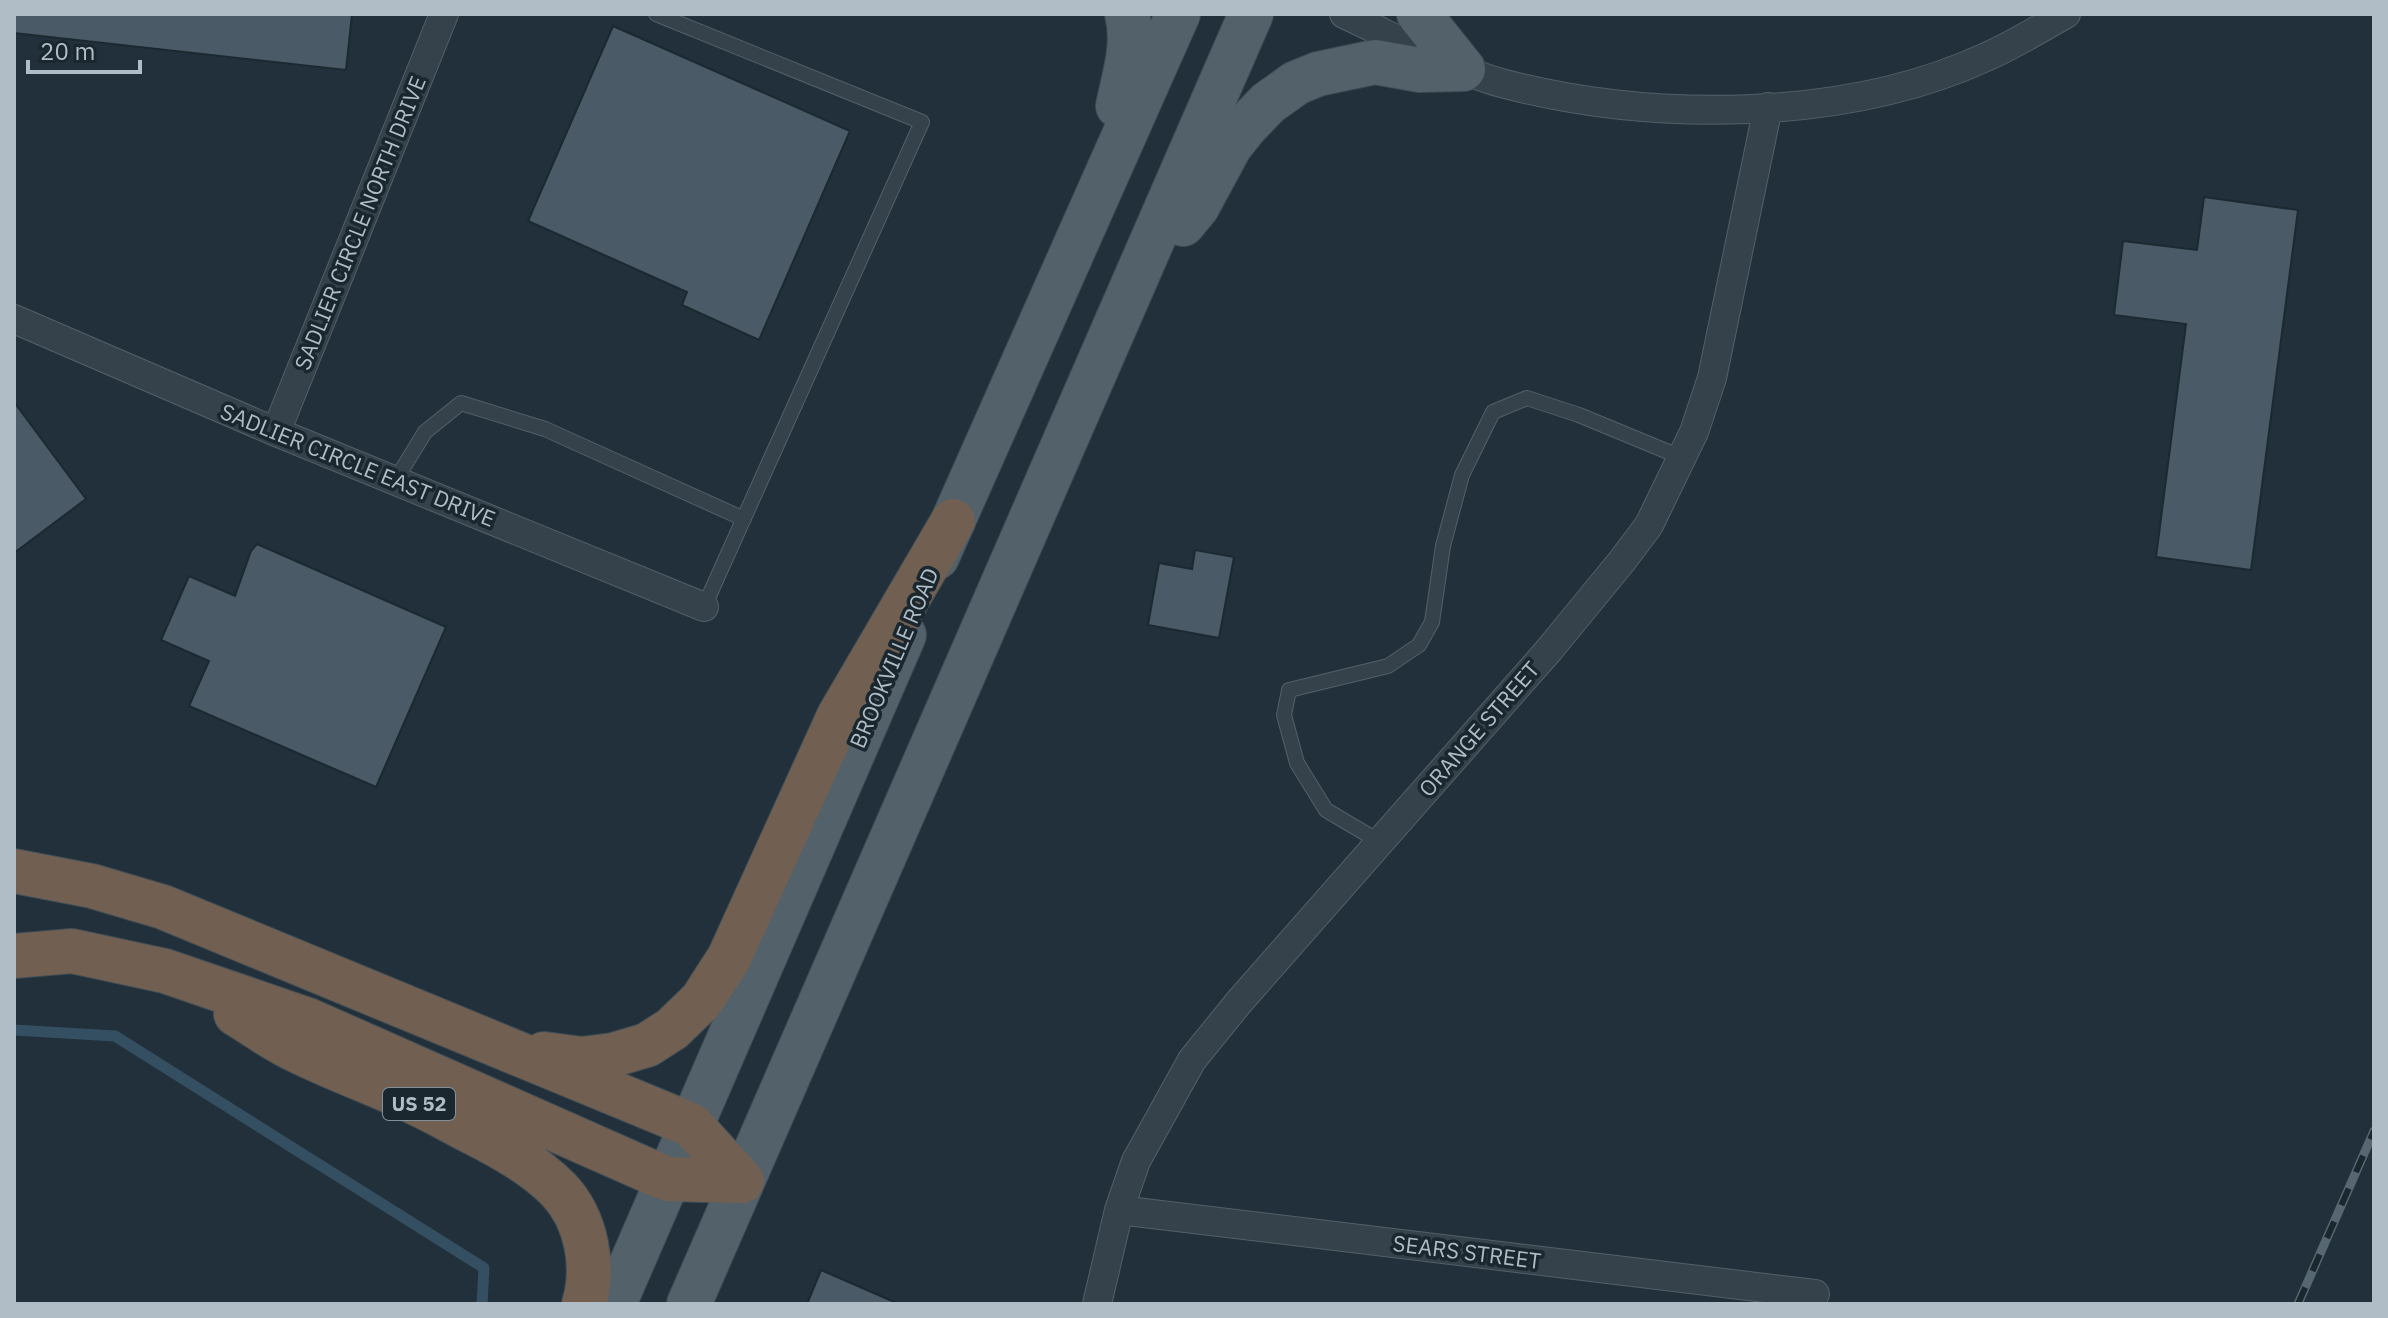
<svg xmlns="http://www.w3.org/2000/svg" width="2388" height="1318" font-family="'IBM Plex Sans',sans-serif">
  <rect width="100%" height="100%" fill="#21303a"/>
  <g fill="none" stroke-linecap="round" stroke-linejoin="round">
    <path stroke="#354f62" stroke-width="11" d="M14,1030L115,1036L484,1268L482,1304"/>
  </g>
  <path fill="#4a5b67" stroke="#1c2931" stroke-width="2" d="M14,14H352L346,70L14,33Z
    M613,26L850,131L759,340L682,305L687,292L528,221Z
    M2204,197L2298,210L2251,570L2156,557L2186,324L2114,315L2123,241L2197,250Z
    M14,402L86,499L14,553Z
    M257,544L446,627L376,787L189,706L209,661L161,640L189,576L235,596L251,551Z
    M1195,550L1234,557L1219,638L1148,625L1159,563L1192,569Z
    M821,1270L899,1304H807Z"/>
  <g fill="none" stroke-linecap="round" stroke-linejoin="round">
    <defs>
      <path id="service" d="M656,14L922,122L704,607
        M395,481L425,432L461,403L545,429L744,519
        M1380,842L1326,810L1297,763L1284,715L1289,690L1388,666L1419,645L1432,622L1443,546L1462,475L1493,412L1527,398L1579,415L1683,458"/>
      <path id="minor" d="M1344,14C1394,37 1452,70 1505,84C1653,122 1845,122 1986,57C2014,45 2040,28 2066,14
        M14,319L276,432L704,607
        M276,432L444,14
        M1119,1210L1815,1294
        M1097,1304L1119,1210L1136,1161L1192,1060L1239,1002L1549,650L1622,561L1649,525L1694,432L1712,378L1768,107"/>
      <path id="primary" d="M1419,14L1463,69
        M1118,106C1124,77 1135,44 1127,14
        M1183,224L1197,207L1230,146L1246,126L1268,103L1296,83L1318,74L1375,62L1420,70L1463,69
        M937,557L1178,14
        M614,1304L904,635
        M689,1304L1251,14"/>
      <path id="motorway" d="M14,871L92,886L163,907L691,1125L742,1181
        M14,956L72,951L165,971L308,1020L667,1179L742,1181
        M236,1014C256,1026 276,1041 298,1051C338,1071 380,1085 420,1105C439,1114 456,1124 474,1133C505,1149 534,1165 559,1190C587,1220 595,1267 584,1304
        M544,1054L582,1059L613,1055L647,1045L672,1029L702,1000L729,958L839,716L953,521"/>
    </defs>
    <use href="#service" stroke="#536068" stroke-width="16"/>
    <use href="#minor" stroke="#536068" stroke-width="30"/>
    <use href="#primary" stroke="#3e4b54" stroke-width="46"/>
    <use href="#motorway" stroke="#404d55" stroke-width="46"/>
    <use href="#service" stroke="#35424b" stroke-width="14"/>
    <use href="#minor" stroke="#35424b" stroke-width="28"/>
    <use href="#primary" stroke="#53616b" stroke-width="44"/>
    <use href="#motorway" stroke="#716052" stroke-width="44"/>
    <defs>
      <path id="rail" d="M2298,1304L2374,1131"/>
    </defs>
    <use href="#rail" stroke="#576772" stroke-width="9"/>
    <use href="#rail" stroke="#1a272f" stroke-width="6" stroke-dasharray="18" stroke-linecap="butt"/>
  </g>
  <g text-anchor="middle" stroke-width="7" stroke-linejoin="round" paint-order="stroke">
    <rect fill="#1a272f" stroke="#839099" stroke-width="2" x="383" y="1088" width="72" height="32" rx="6"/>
    <g font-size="20" font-weight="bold" fill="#b0bdc7">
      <text x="419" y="1111">US 52</text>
    </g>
    <g font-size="22" fill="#b0bdc7" stroke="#1a272f">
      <text transform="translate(360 223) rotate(-68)" y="8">SADLIER CIRCLE NORTH DRIVE</text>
      <text transform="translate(358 465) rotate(22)" y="8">SADLIER CIRCLE EAST DRIVE</text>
      <text transform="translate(894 658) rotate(-67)" y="8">BROOKVILLE ROAD</text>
      <text transform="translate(1479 729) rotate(-49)" y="8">ORANGE STREET</text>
      <text transform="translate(1467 1252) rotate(7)" y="8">SEARS STREET</text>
    </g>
  </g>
  <rect width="2388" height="1318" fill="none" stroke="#b0bdc7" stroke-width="32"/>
  <path d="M28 60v12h112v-12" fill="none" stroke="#b0bdc7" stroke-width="4"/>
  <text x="40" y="60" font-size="24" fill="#b0bdc7" stroke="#1a272f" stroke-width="6" paint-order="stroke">20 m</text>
</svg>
